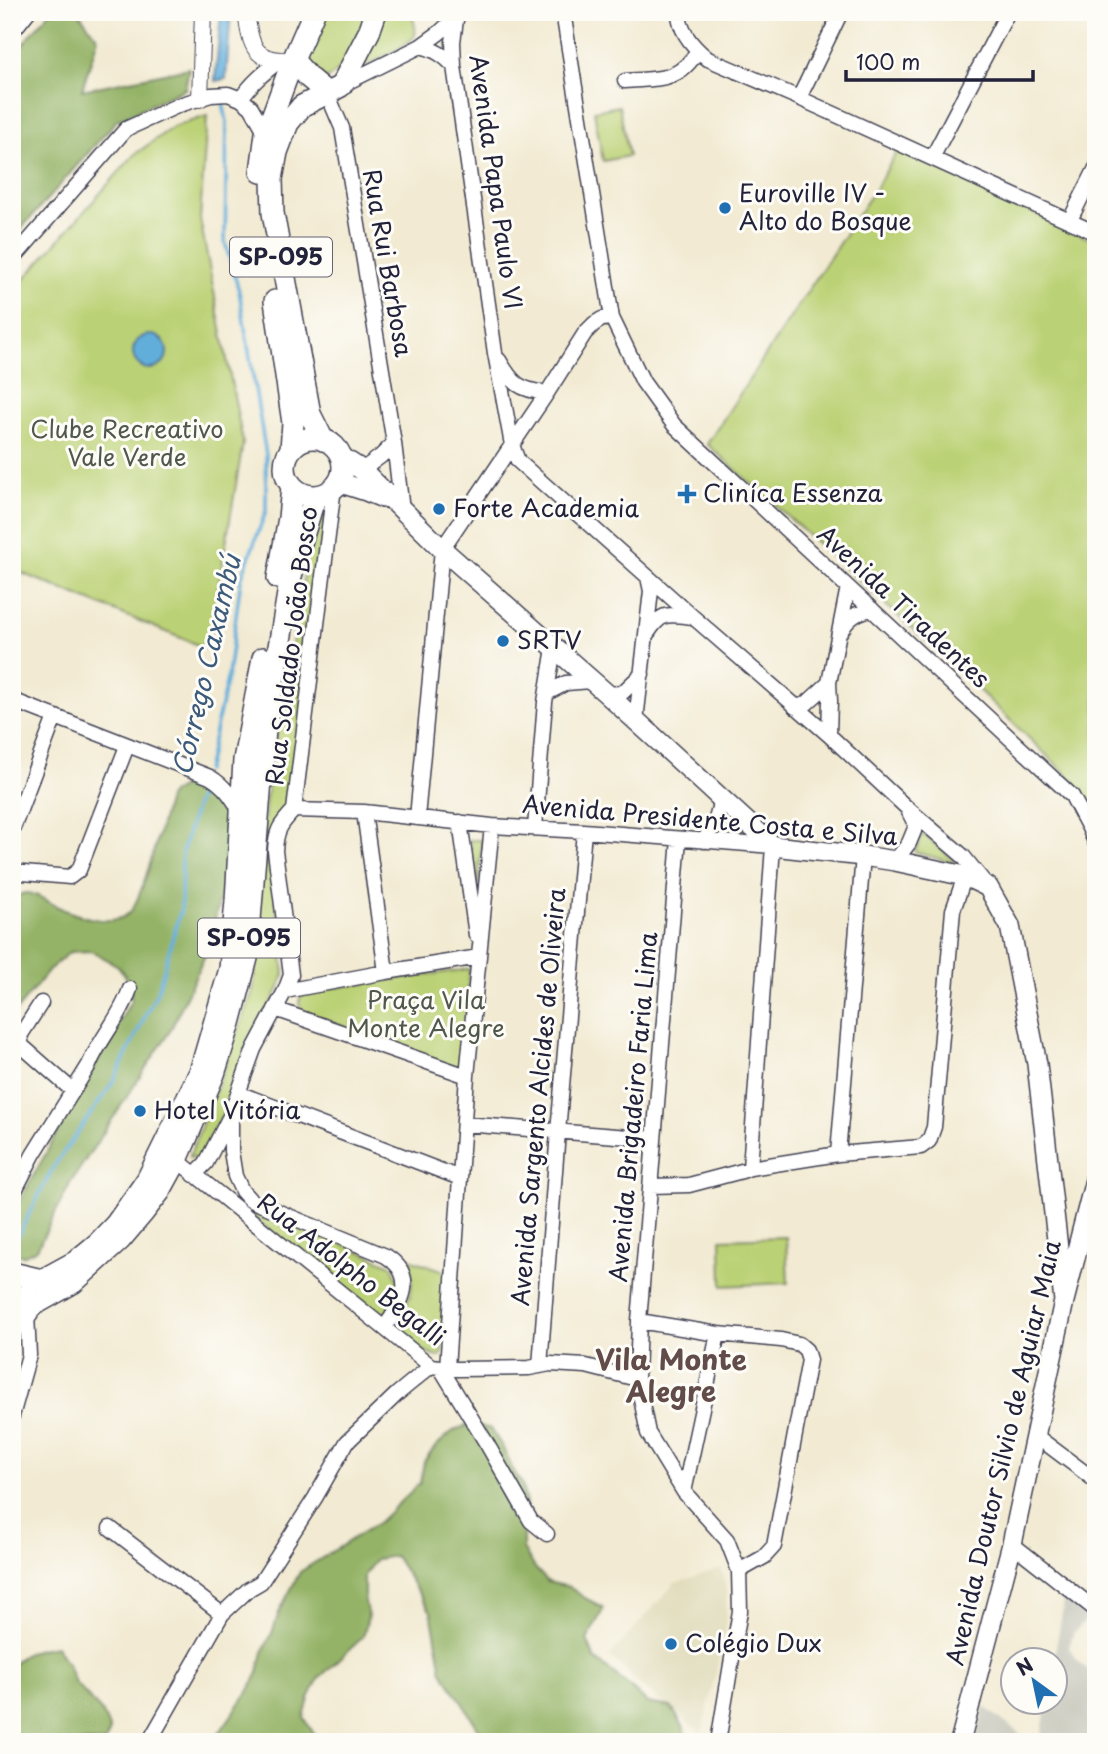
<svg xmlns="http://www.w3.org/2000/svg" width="1108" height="1754" font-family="'Playpen Sans',sans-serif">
  <rect width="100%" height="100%" fill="#fdfcf7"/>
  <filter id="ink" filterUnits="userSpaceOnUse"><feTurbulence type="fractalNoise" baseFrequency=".0143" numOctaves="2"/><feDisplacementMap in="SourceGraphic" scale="14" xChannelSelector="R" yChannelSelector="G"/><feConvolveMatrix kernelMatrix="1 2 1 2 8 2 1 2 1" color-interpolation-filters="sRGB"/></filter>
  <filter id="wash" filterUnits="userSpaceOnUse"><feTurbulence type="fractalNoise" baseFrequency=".00686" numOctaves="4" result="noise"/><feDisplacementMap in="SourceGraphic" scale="28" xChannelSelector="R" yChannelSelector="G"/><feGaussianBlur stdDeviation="1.57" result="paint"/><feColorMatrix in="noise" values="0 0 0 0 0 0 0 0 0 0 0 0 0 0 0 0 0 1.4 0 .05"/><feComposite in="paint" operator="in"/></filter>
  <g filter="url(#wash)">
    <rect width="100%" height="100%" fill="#f2ead2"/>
    <path fill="#e1dcbb" d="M721,1568L727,1590L725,1632L702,1733L642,1686L610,1656L675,1583Z"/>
    <path fill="#c5c5b9" d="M1065,1597L1090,1616L1074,1632L1069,1647L1076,1660L1096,1676V1742H1040L1047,1702H1056L1054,1659Z
      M984,1707L1031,1742H975Z"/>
    <path fill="#bbd175" stroke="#6e7a58" stroke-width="2" d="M326,12H369C358,35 350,67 326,79L311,67L309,59Z
      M383,12H411C413,19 417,28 415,35C412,44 372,62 362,68Z
      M619,106L629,156L603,161L594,111Z
      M207,116L200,219L243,443L208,649L12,569V293L134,155L173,127Z
      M898,150L1096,242V825L1075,782L945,658L707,444L877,186Z
      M329,498L291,804L271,850L284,974L279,988L248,1048L224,1112L198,1159L189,1157L220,1080L253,991L256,965L260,870L266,799L312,527L320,507Z
      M722,808L756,837L713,833Z
      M923,834L958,864L915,852Z
      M470,840H482L477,893Z
      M469,969L464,1071L306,1013C297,1007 297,1000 304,992Z
      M249,1203L391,1265C406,1291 397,1296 382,1319L247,1212Z
      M786,1237L788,1283L722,1286L721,1239Z
      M407,1258L450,1273L442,1354L438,1357L431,1355L393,1332C407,1308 419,1285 407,1258Z"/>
    <path fill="#94b366" stroke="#5b6a50" stroke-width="2" d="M50,12H78L98,38L82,90L189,68L185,89L117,120L12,239V57Z
      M184,786L217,799L230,820L228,860L209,947L170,1031L71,1182L37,1249L23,1256L12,1253V1214L131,1001V984L118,966L92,951L70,952L51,968L12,1016V898C17,896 23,893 27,893C36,893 48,902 56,906C74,915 111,928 128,914C142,904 162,819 168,798L172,793Z
      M471,1424L491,1429L503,1448L510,1465L522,1484L526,1504L523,1528V1549L535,1568L548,1582L569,1587L585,1598L604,1608L587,1640L595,1659L629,1686L647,1703L671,1707L683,1726L689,1742H491L478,1728L442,1671L431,1612L395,1556L376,1559L364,1575V1597L368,1617L363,1637L319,1678L309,1698L304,1718L316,1737L325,1742H213L248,1692L258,1673L263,1652L272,1633L280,1610L300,1572L379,1522L420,1483L424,1462L436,1446L453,1431Z
      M56,1646L68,1665L75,1683L103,1713L110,1731L105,1742H12V1666C24,1650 38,1649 56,1646Z"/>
    <path fill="#62aedb" stroke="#42688b" stroke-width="2" d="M221,12H231L226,79L215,81Z
      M133 352a17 17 0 1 1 34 0a17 17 0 1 1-34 0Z"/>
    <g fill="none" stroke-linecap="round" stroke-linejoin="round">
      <path stroke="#62aedb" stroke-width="3.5" d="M206,771L228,675L241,579L266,511V455L239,291L225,242L227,122L222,98
        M12,1247L54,1166L113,1082L158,990L181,909L182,853L204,778"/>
    </g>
  </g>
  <g filter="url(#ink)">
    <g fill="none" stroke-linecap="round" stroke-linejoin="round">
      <defs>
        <path id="minor" d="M457,12L453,42L454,66L495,353L512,445L518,461L693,617L829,735L907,808L963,856L984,882
          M563,12L612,318L643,382L674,425L1072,796L1089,828L1096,844
          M679,12C679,32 693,47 708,59L799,98L1096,233
          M12,32L28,12
          M421,46C435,50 444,55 454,66
          M625,81C658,78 679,83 698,50
          M342,85L421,46L439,33L459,15
          M327,93L342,128L394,443L402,510
          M799,98L841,12
          M241,99C251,83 265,72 279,61
          M932,158L1008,12
          M1070,220L1096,168
          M12,260L126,129L179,105L211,95L228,94L241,99L251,107L266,133
          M499,360C513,384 519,390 547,393
          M362,470L381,456L394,443
          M841,631C848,618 857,612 872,609
          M647,634C662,611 667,614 693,617
          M547,693L566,683L591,681
          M607,694L622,693L642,674
          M12,700L210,777C225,786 232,797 241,812
          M795,707L806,704L829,683
          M636,720L651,591L648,577
          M829,735L830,701L829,683L848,587
          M294,810L364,812L492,826L584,831L773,846L750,1168
          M294,810C280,825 276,830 275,851L291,975L285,991L254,1049L231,1113V1151L235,1176L242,1191L250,1200L386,1256C418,1276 402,1304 384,1328
          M294,810L334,487
          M364,812L386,972
          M417,818L442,549L547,393L585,333L594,324L602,319L612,318
          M460,822L476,935
          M535,828L545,702L554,648
          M12,831L55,717
          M679,839L639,1321L637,1379L648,1433L684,1492L727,1540L739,1571L740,1611L718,1742
          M704,841L716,820L721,798
          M895,861L909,843L916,826L909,812
          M12,872L70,877L79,870L127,746
          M285,991L386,972L479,957
          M41,1003L20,1036L22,1046L72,1090
          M275,1009L467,1076
          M238,1093L460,1178
          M464,1124L654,1139
          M838,1154L863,856
          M177,1160L431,1366L458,1369L529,1368L550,1364L586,1366L637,1379
          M194,1175L206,1163L229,1118
          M650,1186L689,1185L742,1171L750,1168L838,1154L921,1147L929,1141L934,1127L953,910L965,876
          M12,1196L33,1155L89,1065C100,1038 121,1017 130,989
          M639,1321L718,1334L781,1340L799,1344L806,1350L809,1360L774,1546L764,1557L739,1571
          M540,1366L558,1132L584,831
          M440,1367L487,1444L531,1521L547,1534
          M447,1368L467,1076L492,826
          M12,1416L29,1355L27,1314
          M1036,1436L1096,1481
          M684,1492L718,1334
          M110,1528L222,1614
          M1012,1544L1096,1610
          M149,1742L222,1614L249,1589L261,1582L315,1498L347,1442L397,1394L431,1366"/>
        <path id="tertiary" d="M246,12C251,47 253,62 293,60
          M200,99L203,12"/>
        <path id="secondary" d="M340,456L362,470L442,549L607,694L773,846L863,856L895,861L965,876L988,887L1010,926L1037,1064L1064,1301
          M338,482L366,491L383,498
          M960,1742L1012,1544L1064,1301L1096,1176"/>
        <path id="primary" d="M293,60L309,78L327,93
          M261,172L266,133L293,60L314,12
          M275,301L293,423L291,449
          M285 467a29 29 0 1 1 58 0a29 29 0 1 1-58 0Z
          M323,440L310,414L273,213L272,179L277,152L288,123L302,106L341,86L369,32L376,12
          M278,578L289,518L292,487
          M12,1273L42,1280L75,1262L98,1243L116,1224L147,1180L200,1072L230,969L236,901L244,760L263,658
          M28,1308L74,1282L120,1240L142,1214L160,1191L177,1160L214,1074L230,1023L247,958L265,729L291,576L312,506L316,496
          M12,1327L27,1314L28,1294"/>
      </defs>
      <use href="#minor" stroke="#414052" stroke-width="17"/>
      <use href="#tertiary" stroke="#414052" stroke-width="18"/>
      <use href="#secondary" stroke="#414052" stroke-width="22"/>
      <use href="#primary" stroke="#414052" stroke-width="24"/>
      <use href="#minor" stroke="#fff" stroke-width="14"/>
      <use href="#tertiary" stroke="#fff" stroke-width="16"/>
      <use href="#secondary" stroke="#fff" stroke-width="19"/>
      <use href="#primary" stroke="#fff" stroke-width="21"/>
    </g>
  </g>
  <g fill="#1f6fb2" stroke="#fdfcf7" stroke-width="2.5">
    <circle cx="725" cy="208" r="7"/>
    <path d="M683.5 483.5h7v7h7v7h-7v7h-7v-7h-7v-7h7z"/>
    <circle cx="439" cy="509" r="7"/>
    <circle cx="503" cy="641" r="7"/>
    <circle cx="140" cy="1111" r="7"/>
    <circle cx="671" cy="1644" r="7"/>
  </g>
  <g text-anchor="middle" stroke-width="6" stroke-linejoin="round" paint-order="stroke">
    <g fill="#fdfcf7" stroke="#646373" stroke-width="2">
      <rect x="230" y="237.5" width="102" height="39" rx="5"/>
      <rect x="198" y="918.5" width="102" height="39" rx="5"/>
    </g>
    <g font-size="23" font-weight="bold" fill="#22223b">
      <text x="281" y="265">SP-095</text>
      <text x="249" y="946">SP-095</text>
    </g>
    <g font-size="24" fill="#22223b" stroke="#fdfcf7">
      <text transform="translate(495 182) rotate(82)" y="8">Avenida Papa Paulo VI</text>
      <text transform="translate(387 263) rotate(80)" y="8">Rua Rui Barbosa</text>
      <text transform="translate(903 607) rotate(43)" y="8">Avenida Tiradentes</text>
      <text transform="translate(292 646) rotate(-83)" y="8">Rua Soldado João Bosco</text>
      <text transform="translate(710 821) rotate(5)" y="8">Avenida Presidente Costa e Silva</text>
      <text transform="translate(539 1097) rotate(-85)" y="8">Avenida Sargento Alcides de Oliveira</text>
      <text transform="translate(634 1107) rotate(-85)" y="8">Avenida Brigadeiro Faria Lima</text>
      <text transform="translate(351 1270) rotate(38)" y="8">Rua Adolpho Begalli</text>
      <text transform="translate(1004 1453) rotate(-77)" y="8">Avenida Doutor Silvio de Aguiar Maia</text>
    </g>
    <g font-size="24" fill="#22223b" stroke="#fdfcf7" text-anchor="start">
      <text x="739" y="202">Euroville IV -<tspan x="739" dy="28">Alto do Bosque</tspan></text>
      <text x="703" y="502">Cliníca Essenza</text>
      <text x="453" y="517">Forte Academia</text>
      <text x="517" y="649">SRTV</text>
      <text x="154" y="1119">Hotel Vitória</text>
      <text x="685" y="1652">Colégio Dux</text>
    </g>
    <g font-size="24" fill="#50574c" stroke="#fdfcf7">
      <text x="127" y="438">Clube Recreativo<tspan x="127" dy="28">Vale Verde</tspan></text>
      <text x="426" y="1009">Praça Vila<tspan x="426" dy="28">Monte Alegre</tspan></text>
    </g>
    <g font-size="26" font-style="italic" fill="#3c5a7b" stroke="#fdfcf7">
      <text transform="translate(207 665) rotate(-77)" y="9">Córrego Caxambú</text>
    </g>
    <g font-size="28" font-weight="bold" fill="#614c4a" stroke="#fdfcf7">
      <text x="671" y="1370">Vila Monte<tspan x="671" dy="32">Alegre</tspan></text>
    </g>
  </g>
  <rect width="1108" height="1754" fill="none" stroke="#fdfcf7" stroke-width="42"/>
  <g transform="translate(1034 1681) rotate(327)"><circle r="33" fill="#fdfcf7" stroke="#a5a5ac" stroke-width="2"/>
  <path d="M0-5L12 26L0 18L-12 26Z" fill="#1f6fb2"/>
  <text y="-10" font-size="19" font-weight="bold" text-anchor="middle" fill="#22223b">N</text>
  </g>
  <path d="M846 70v10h187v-10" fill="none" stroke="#22223b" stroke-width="3.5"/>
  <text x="856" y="70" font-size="21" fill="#22223b" stroke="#fdfcf7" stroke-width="5" paint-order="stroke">100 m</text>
</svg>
